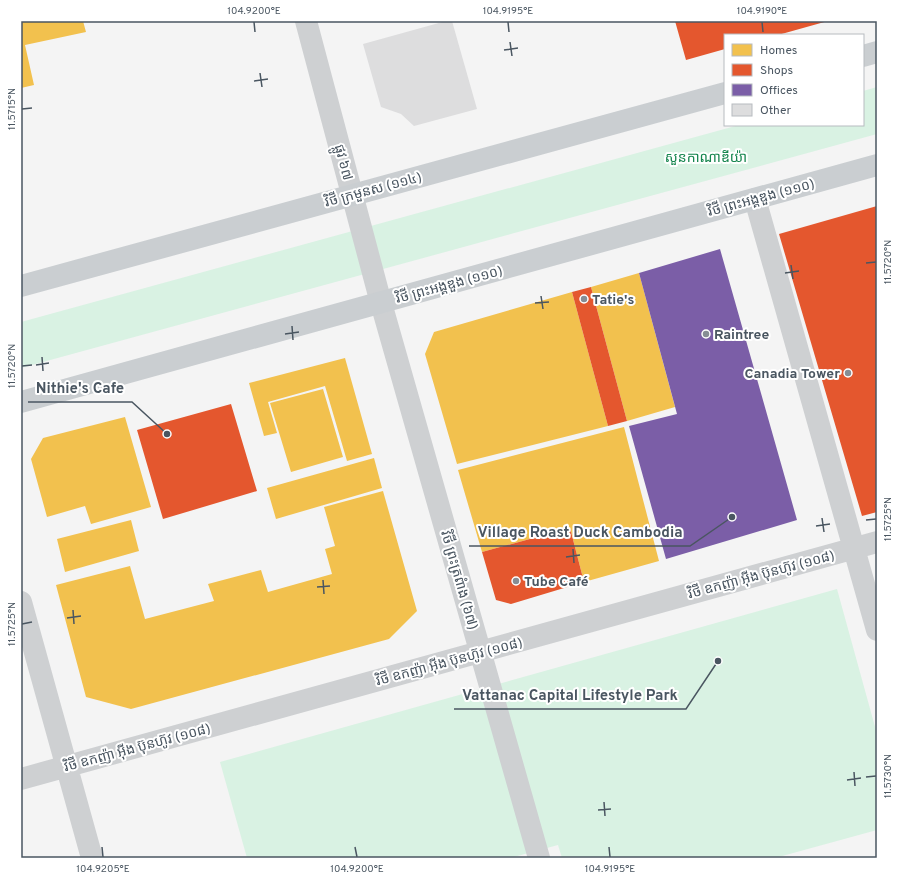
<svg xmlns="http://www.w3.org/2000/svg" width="898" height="879" font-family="Overpass,'Noto Sans Khmer',sans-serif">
  <rect width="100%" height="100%" fill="#f4f4f4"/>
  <path fill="#d9f2e3" d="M877,87V134L21,368V322L739,125H863V91Z
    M837,589L877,734V830L775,858H562L558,845L510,858H247L220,762Z"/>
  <path fill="#f2c14e" d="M21,21H83L86,32L25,45L34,85L21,88Z
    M639,273L675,407L627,421L591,287Z
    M572,292L608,426L457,464L425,354L434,332Z
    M345,358L372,454L347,461L325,386L268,402L277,433L264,436L249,383Z
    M323,389L343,457L291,472L270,403Z
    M125,417L151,507L91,524L85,506L47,517L31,459L43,438Z
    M624,427L659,561L584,582L570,528L482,552L458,470Z
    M374,458L382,488L276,519L267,488Z
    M383,491L417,611L389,639L131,709L86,697L56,585L130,566L145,619L214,601L208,584L261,570L268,592L332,574L325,549L335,546L324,507Z
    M131,520L139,551L65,572L57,539Z"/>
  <path fill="#e4572e" d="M675,21H828L778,35H725V49L686,60Z
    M877,206V512L862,516L779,234Z
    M591,287L627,421L608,426L572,292Z
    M231,404L257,491L163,519L137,430Z
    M570,528L584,582L511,604L496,600L482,552Z"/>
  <path fill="#7b5ea7" d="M720,249L797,520L666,559L629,426L677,414L639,273Z"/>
  <path fill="#ddddde" d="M446,21H452L477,109L414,126L401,114L381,107L363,44Z"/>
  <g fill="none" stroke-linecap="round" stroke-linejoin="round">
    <path stroke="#ced0d2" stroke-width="22" d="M306,21L381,303L539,858
      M755,199L877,630
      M21,602L92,858
      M21,779L877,542"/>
    <path stroke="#caced1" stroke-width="22" d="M863,56L877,52
      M21,286L725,93
      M21,402L877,165"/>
  </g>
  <path fill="none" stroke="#4a5661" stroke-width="1.5" d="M254,22L255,32M508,22L509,32M762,22L763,32M510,42L512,56M504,50L518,48M260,73L262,87M254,81L268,79M22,109L32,108M866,263L876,262M791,265L793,279M785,273L799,271M541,296L543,309M535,303L549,302M292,326L293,340M285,334L299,332M42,357L43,371M36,365L49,363M22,366L32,365M822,518L824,532M866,520L876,519M816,526L830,524M573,549L574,563M566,557L580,555M323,580L324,594M317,587L330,586M73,610L74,624M67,618L81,616M22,624L32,622M854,772L855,786M866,777L876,776M847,780L861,778M604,802L605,816M598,810L611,809M102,847L103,857M355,847L357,857M609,847L610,857"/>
  <g fill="#868d94" stroke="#fff" stroke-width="1.5">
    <circle cx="584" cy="299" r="4"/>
    <circle cx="706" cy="334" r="4"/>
    <circle cx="848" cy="373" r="4"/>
    <circle cx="516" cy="581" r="4"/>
  </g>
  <g text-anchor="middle" stroke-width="4" stroke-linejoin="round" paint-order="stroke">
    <g font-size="14" fill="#17864f" stroke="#fff">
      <text x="706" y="162">សួនកាណាឌីយ៉ា</text>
    </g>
    <g font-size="14" fill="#4a5661" stroke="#fff">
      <text transform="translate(344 162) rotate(75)" y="5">ផ្លូវ ៦៧</text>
      <text transform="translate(373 189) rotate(-15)" y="5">វិថី ក្រមួនស (១១៤)</text>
      <text transform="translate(761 197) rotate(-15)" y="5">វិថី ព្រះអង្គឌួង (១១០)</text>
      <text transform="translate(449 284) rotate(-15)" y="5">វិថី ព្រះអង្គឌួង (១១០)</text>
      <text transform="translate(761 574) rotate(-15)" y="5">វិថី ឧកញ៉ា អ៊ីង ប៊ុនហ៊ូវ (១០៨)</text>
      <text transform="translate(460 580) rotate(74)" y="5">វិថី ព្រះត្រពំាង (៦៧)</text>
      <text transform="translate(449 661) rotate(-15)" y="5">វិថី ឧកញ៉ា អ៊ីង ប៊ុនហ៊ូវ (១០៨)</text>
      <text transform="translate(137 747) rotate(-15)" y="5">វិថី ឧកញ៉ា អ៊ីង ប៊ុនហ៊ូវ (១០៨)</text>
    </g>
    <g font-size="14" font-weight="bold" fill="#4a5661" stroke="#fff" text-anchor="start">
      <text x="592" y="304">Tatie's</text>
      <text x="714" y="339">Raintree</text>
      <text x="840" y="378" text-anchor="end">Canadia Tower</text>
      <text x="524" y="586">Tube Café</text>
    </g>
  </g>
  <path fill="none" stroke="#4a5661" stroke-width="1.5" d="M167 434L132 402H28M732 517L690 546H469M718 661L686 709H454"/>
  <g fill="#4a5661" stroke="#fff" stroke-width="1.5">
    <circle cx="167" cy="434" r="4"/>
    <circle cx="732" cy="517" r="4"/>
    <circle cx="718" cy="661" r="4"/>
  </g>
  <g font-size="15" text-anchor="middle" font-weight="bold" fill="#4a5661" stroke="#fff" stroke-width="4" stroke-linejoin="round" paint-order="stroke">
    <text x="80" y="393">Nithie's Cafe</text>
    <text x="580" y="537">Village Roast Duck Cambodia</text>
    <text x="570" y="700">Vattanac Capital Lifestyle Park</text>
  </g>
  <rect width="898" height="879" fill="none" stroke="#ffffff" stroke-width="44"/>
  <rect x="724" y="34" width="140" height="92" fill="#ffffff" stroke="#b7bbc0"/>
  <rect x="732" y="44" width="20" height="12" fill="#f2c14e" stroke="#b7bbc0"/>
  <text x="760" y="54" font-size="12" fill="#4a5661">Homes</text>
  <rect x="732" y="64" width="20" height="12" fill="#e4572e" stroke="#b7bbc0"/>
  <text x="760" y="74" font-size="12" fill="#4a5661">Shops</text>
  <rect x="732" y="84" width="20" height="12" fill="#7b5ea7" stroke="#b7bbc0"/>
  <text x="760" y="94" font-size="12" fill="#4a5661">Offices</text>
  <rect x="732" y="104" width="20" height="12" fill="#ddddde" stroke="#b7bbc0"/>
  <text x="760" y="114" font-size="12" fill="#4a5661">Other</text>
  <rect x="22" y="22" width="854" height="835" fill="none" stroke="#4a5661" stroke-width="1.5"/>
  <g font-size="10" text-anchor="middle" fill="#4a5661">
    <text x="254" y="14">104.9200°E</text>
    <text x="508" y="14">104.9195°E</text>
    <text x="762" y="14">104.9190°E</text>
    <text transform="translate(11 109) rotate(-90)" y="4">11.5715°N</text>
    <text transform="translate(887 262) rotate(-90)" y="4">11.5720°N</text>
    <text transform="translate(11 366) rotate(-90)" y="4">11.5720°N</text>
    <text transform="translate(887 519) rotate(-90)" y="4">11.5725°N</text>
    <text transform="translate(11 624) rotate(-90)" y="4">11.5725°N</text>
    <text transform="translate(887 776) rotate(-90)" y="4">11.5730°N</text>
    <text x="103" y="872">104.9205°E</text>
    <text x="357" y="872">104.9200°E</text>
    <text x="610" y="872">104.9195°E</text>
  </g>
</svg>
